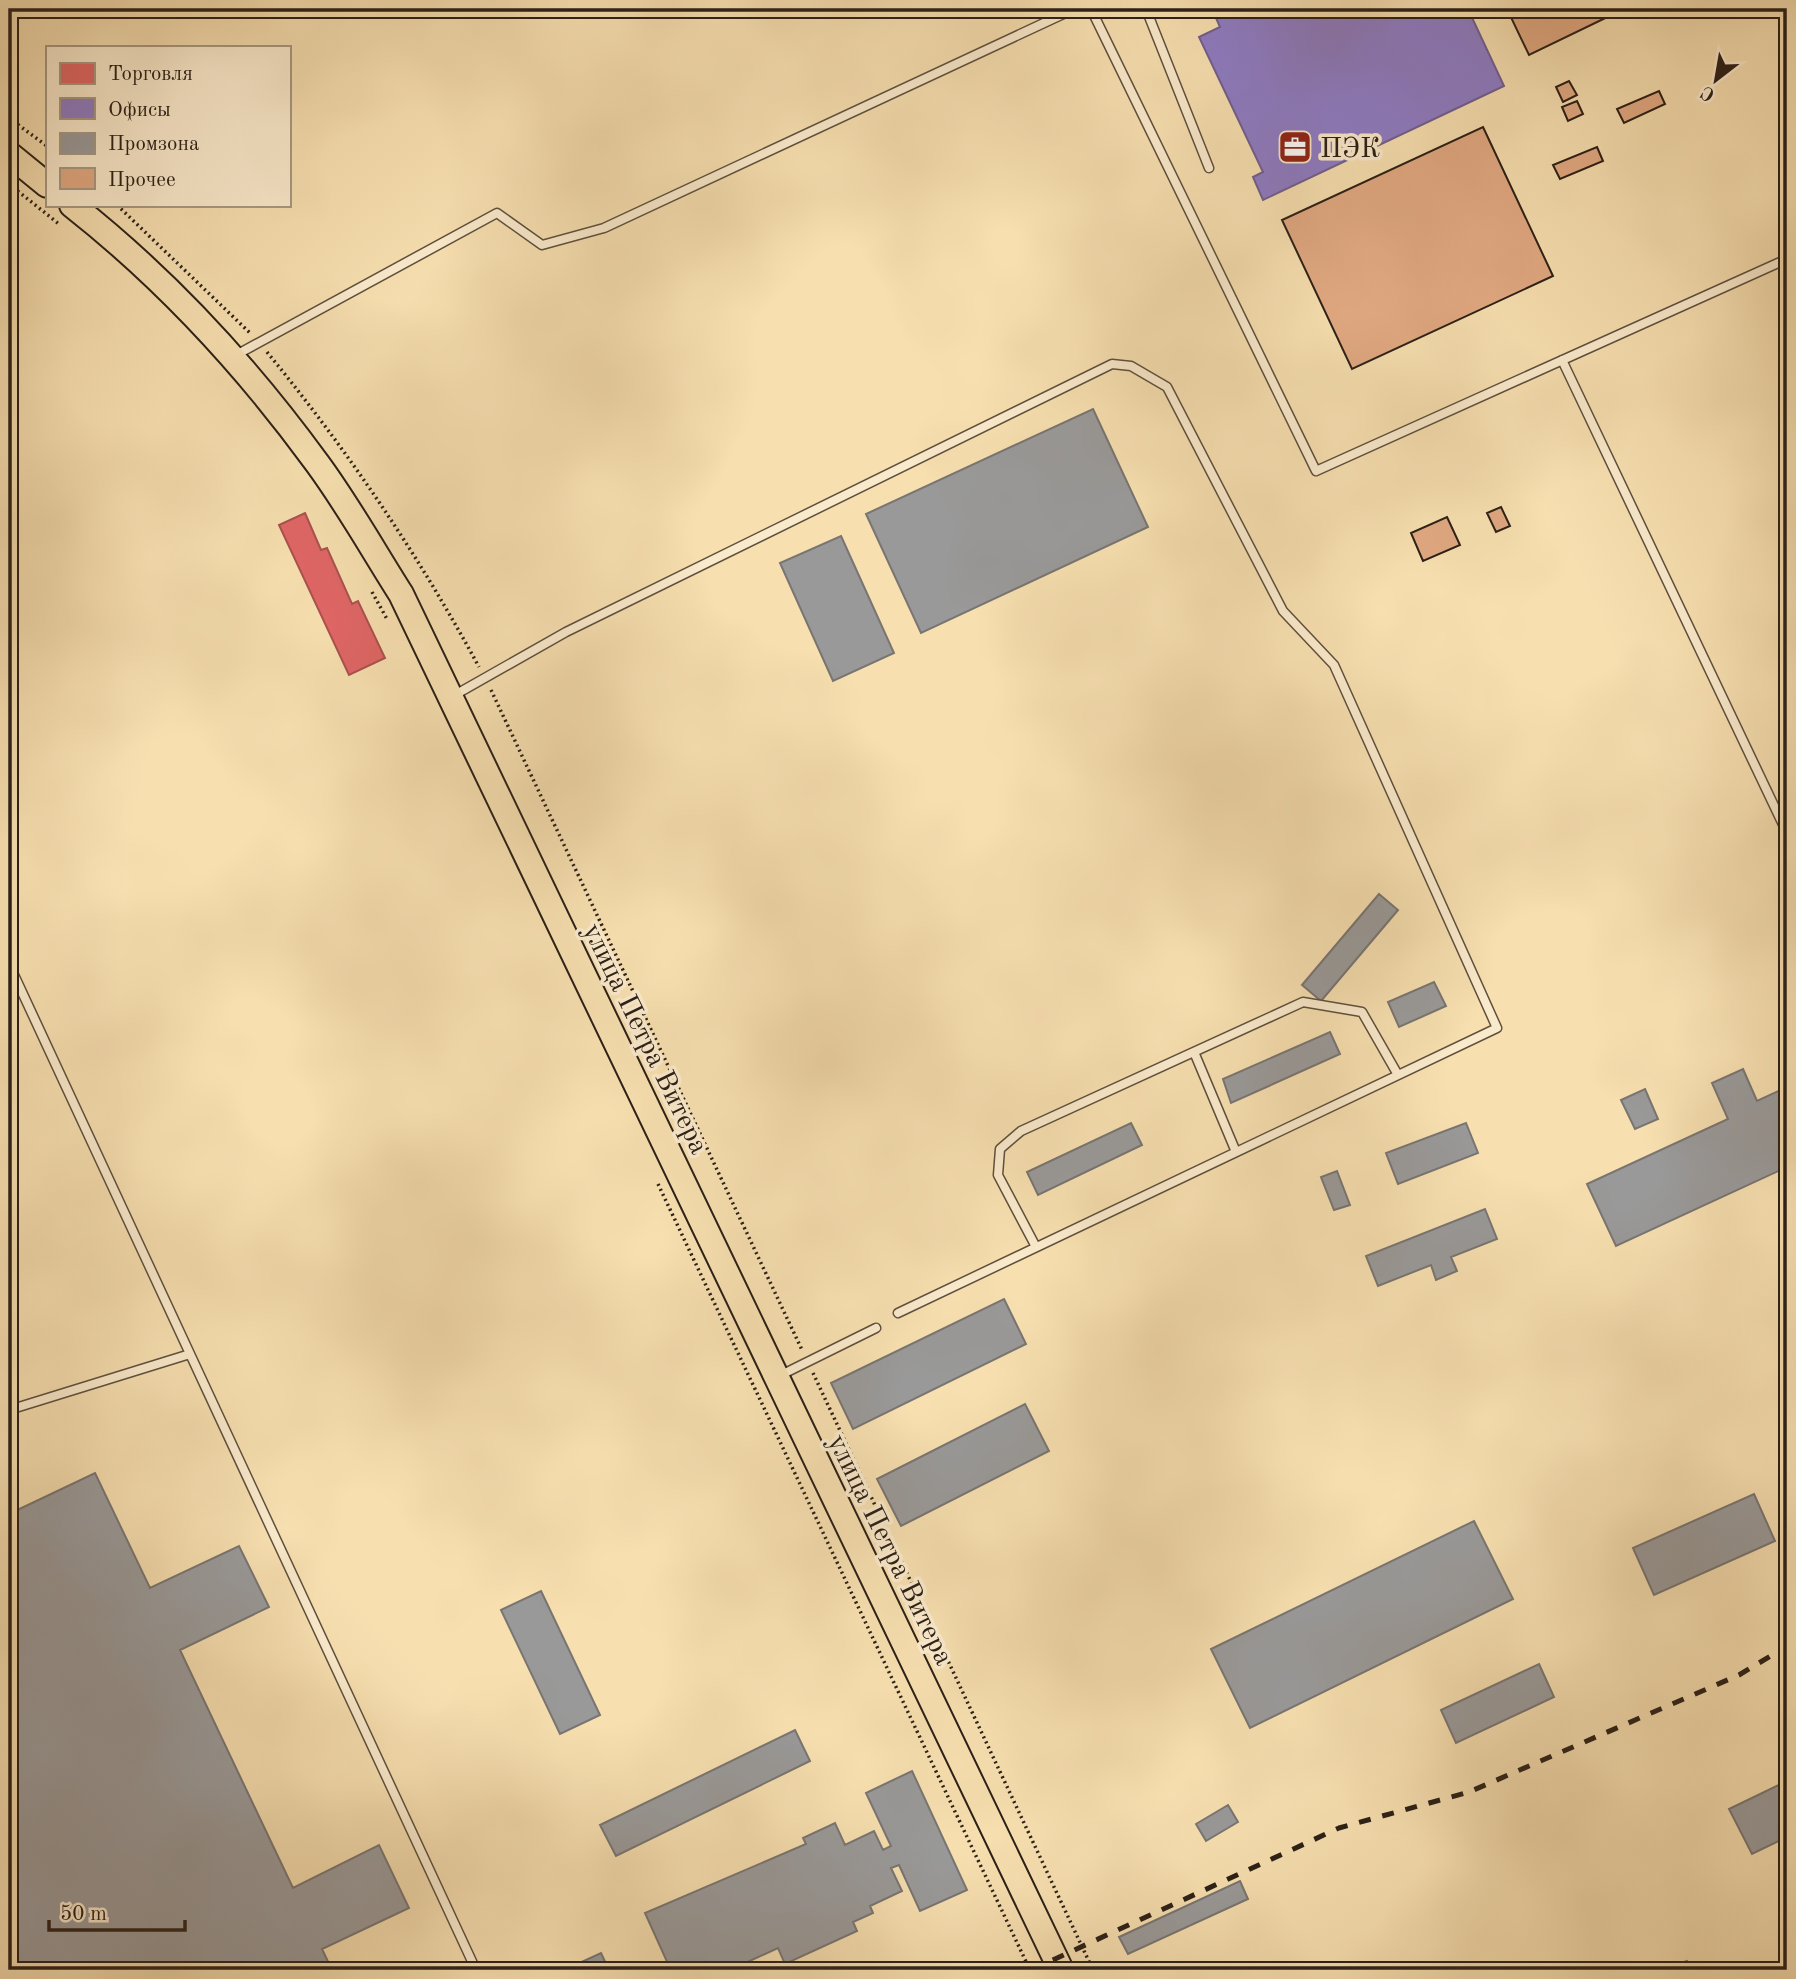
<svg xmlns="http://www.w3.org/2000/svg" width="1796" height="1979" font-family="'Old Standard TT',serif">
  <rect width="100%" height="100%" fill="#f7dfb0"/>
  <filter id="stains"><feTurbulence type="fractalNoise" baseFrequency=".00286" numOctaves="4"/><feColorMatrix values="0 0 0 0 .2 0 0 0 0 .09 0 0 0 0 .02 0 0 0 .5 -.17"/></filter>
  <radialGradient id="worn" r=".72"><stop offset=".6" stop-color="#630" stop-opacity="0"/><stop offset="1" stop-color="#630" stop-opacity=".3"/></radialGradient>
  <path fill="#e06666" stroke="#aa514e" stroke-width="2" d="M305,513L321,550L327,548L352,604L358,601L385,658L349,675L279,525Z"/>
  <path fill="#8e7cc3" stroke="#70608f" stroke-width="2" d="M1212,9H1468L1504,86L1263,200L1253,177L1263,172L1199,37L1220,27Z"/>
  <path fill="#999" stroke="#787572" stroke-width="2" d="M1093,409L1148,527L921,633L866,514Z
    M841,536L894,653L833,681L780,563Z
    M1379,894L1398,910L1321,1001L1302,985Z
    M1434,982L1446,1006L1399,1027L1388,1002Z
    M1330,1032L1340,1054L1231,1103L1223,1079Z
    M1743,1069L1757,1101L1787,1087V1167L1616,1246L1587,1184L1728,1119L1712,1083Z
    M1645,1089L1658,1119L1635,1129L1621,1100Z
    M1131,1123L1142,1145L1038,1195L1027,1172Z
    M1466,1123L1478,1153L1398,1184L1386,1153Z
    M1337,1171L1350,1205L1334,1210L1321,1177Z
    M1485,1209L1497,1239L1451,1257L1457,1271L1436,1280L1431,1265L1378,1286L1366,1256Z
    M1004,1299L1026,1344L853,1429L831,1383Z
    M1025,1404L1049,1451L901,1526L877,1479Z
    M95,1473L150,1588L239,1546L269,1607L180,1650L293,1888L379,1845L409,1908L322,1949L332,1970H9V1514Z
    M1754,1494L1775,1541L1654,1595L1633,1548Z
    M1474,1521L1513,1599L1250,1728L1211,1649Z
    M541,1591L600,1715L560,1734L501,1610Z
    M1539,1664L1554,1697L1456,1743L1441,1710Z
    M795,1730L810,1761L616,1856L600,1825Z
    M912,1771L967,1890L920,1911L899,1865L891,1868L902,1891L870,1906L873,1913L853,1922L857,1931L785,1964L778,1948L730,1970H666L669,1966L645,1913L806,1844L803,1838L835,1823L845,1845L874,1831L883,1850L891,1846L866,1793Z
    M1787,1781V1837L1752,1854L1729,1809Z
    M1228,1805L1238,1822L1206,1841L1196,1824Z
    M1240,1881L1248,1899L1128,1954L1119,1937Z
    M601,1953L609,1970H564Z
    M1687,1961L1690,1970H1658Z"/>
  <path fill="#e1a982" stroke="#2b2017" stroke-width="2" d="M1507,9H1624L1529,55Z
    M1569,81L1577,95L1563,102L1556,87Z
    M1659,91L1665,104L1624,123L1617,109Z
    M1577,101L1583,114L1568,121L1562,107Z
    M1483,127L1553,276L1352,369L1282,220Z
    M1597,147L1603,161L1560,179L1553,165Z
    M1501,507L1510,526L1496,532L1487,513Z
    M1447,517L1460,545L1423,561L1411,533Z"/>
  <g fill="none" stroke-linecap="round" stroke-linejoin="round">
    <defs>
      <path id="service" d="M1091,9L1316,471L1787,259
        M1146,9L1209,168
        M236,355L497,213L542,245L604,228L1074,9
        M1562,360L1787,833
        M453,696L566,632L1112,364L1131,366L1167,387L1283,611L1334,665L1497,1028L898,1313
        M9,964L476,1970
        M1194,1052L1236,1152
        M1036,1247L998,1175L1000,1149L1021,1131L1303,1002L1362,1012L1398,1075
        M779,1376L876,1328
        M9,1410L190,1354"/>
      <path id="primary" d="M9,154L47,185
        M72,205C166,279 247,367 317,463C348,505 373,550 401,594L1061,1970"/>
    </defs>
    <use href="#service" stroke="#5e503d" stroke-width="11"/>
    <use href="#primary" stroke="#2b2017" stroke-width="28"/>
    <path stroke="#2b2017" stroke-width="3.5" stroke-dasharray="2 3.5" stroke-linecap="butt" d="M9,118L47,146
      M9,184L59,224
      M117,205L250,333
      M267,352C348,451 418,554 479,667
      M372,592L387,619
      M491,690L802,1350
      M658,1184L1030,1970
      M813,1373L1093,1970"/>
    <use href="#service" stroke="#faeacc" stroke-width="8"/>
    <use href="#primary" stroke="#f7dfb0" stroke-width="24"/>
    <path stroke="#2b2017" stroke-width="5" stroke-dasharray="12 12" stroke-linecap="butt" d="M1031,1970L1339,1828L1469,1792L1739,1675L1787,1646"/>
  </g>
  <defs>
    <symbol id="office-square" viewBox="-11 -11 22 22"><rect x="-9" y="-9" width="18" height="18" rx="4" fill="#8f2418" stroke="#faeacc"/><path d="M-6-3h4V-5.5h4V-3h4V5H-6ZM-1-4.5V-3h2v-1.5ZM-6 0V1H6V0Z" fill="#fff"/></symbol>
  </defs>
  <g fill-rule="evenodd">
    <use href="#office-square" x="1276" y="128" width="38" height="38"/>
  </g>
  <g text-anchor="middle" stroke-width="7" stroke-linejoin="round" paint-order="stroke">
    <g font-size="28" fill="#2b2017" stroke="#faeacc" text-anchor="start">
      <text x="1320" y="157">ПЭК</text>
    </g>
    <g font-size="28" fill="#2b2017" stroke="#faeacc">
      <text transform="translate(647 1038) rotate(64)" y="10">улица Петра Витера</text>
      <text transform="translate(892 1549) rotate(64)" y="10">улица Петра Витера</text>
    </g>
  </g>
  <rect width="1796" height="1979" fill="none" stroke="#f7dfb0" stroke-width="35"/>
  <rect x="10" y="10" width="1775" height="1958" fill="none" stroke="#2b2017" stroke-width="3.5"/>
  <rect x="18" y="18" width="1761" height="1944" fill="none" stroke="#2b2017" stroke-width="2"/>
  <rect x="46" y="46" width="245" height="161" fill="#faeacc" stroke="#a79984" stroke-width="2"/>
  <rect x="60" y="63" width="35" height="21" fill="#e06666" stroke="#a79984" stroke-width="2"/>
  <text x="108" y="80" font-size="21" fill="#2b2017">Торговля</text>
  <rect x="60" y="98" width="35" height="21" fill="#8e7cc3" stroke="#a79984" stroke-width="2"/>
  <text x="108" y="116" font-size="21" fill="#2b2017">Офисы</text>
  <rect x="60" y="133" width="35" height="21" fill="#999999" stroke="#a79984" stroke-width="2"/>
  <text x="108" y="150" font-size="21" fill="#2b2017">Промзона</text>
  <rect x="60" y="168" width="35" height="21" fill="#e1a982" stroke="#a79984" stroke-width="2"/>
  <text x="108" y="186" font-size="21" fill="#2b2017">Прочее</text>
  <g transform="translate(1716 80) rotate(211)" stroke="#faeacc" stroke-width="5" paint-order="stroke">
  <path d="M0-5L12 26L0 18L-12 26Z" fill="#2b2017"/>
  <text y="-10" font-size="19" font-weight="bold" text-anchor="middle" fill="#2b2017">С</text>
  </g>
  <path d="M49 1920v10h136v-10" fill="none" stroke="#2b2017" stroke-width="3.5"/>
  <text x="60" y="1920" font-size="21" fill="#2b2017" stroke="#faeacc" stroke-width="5" paint-order="stroke">50 m</text>
  <rect width="100%" height="100%" filter="url(#stains)"/>
  <rect width="100%" height="100%" fill="url(#worn)"/>
</svg>
